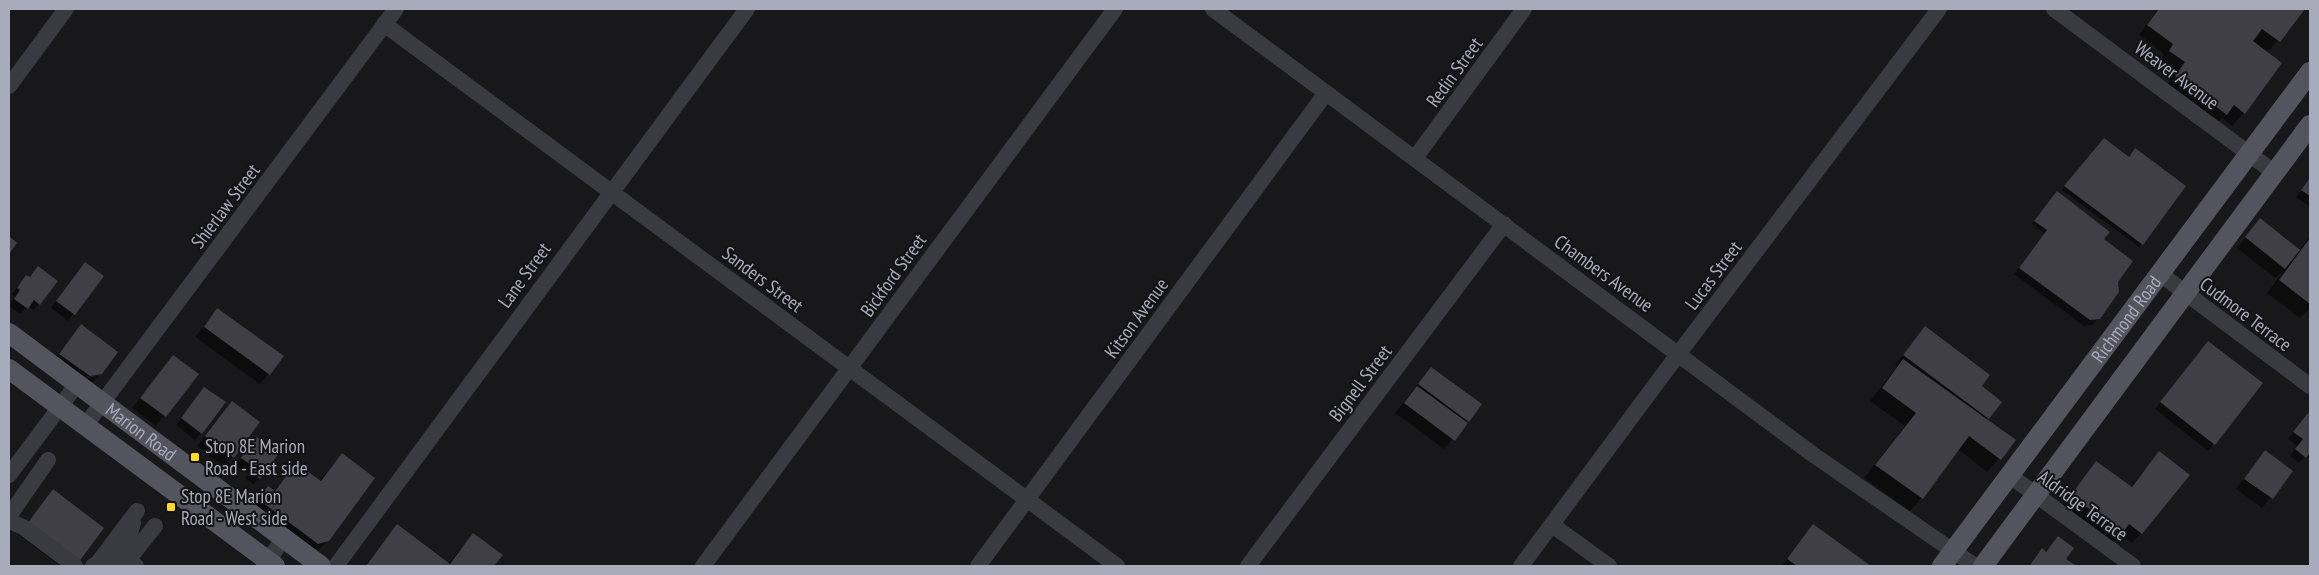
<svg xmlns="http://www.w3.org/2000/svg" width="2319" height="575" font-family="'PT Sans Narrow',sans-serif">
  <rect width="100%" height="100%" fill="#18171a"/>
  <path fill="#0007" d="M2158,9H2304L2267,53L2281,63L2244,113L2232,126L2222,118L2214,127L2164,89L2176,72L2160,61L2164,54L2139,35Z
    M2135,150L2142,244L2139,247L2062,190L2081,166L2128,158Z
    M2310,178V207L2296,197Z
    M2054,196L2103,240L2116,282L2099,318L2092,325L2084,326L2014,274L2046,234L2032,224Z
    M2260,220L2299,251L2310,236V308L2300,318L2267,293L2284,271L2275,278L2237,248Z
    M38,268L39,304L33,310L28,306L20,314L9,306L15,297L12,294L20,283L26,277L29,278Z
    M79,270L102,277L68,321L51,308Z
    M218,309L282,357L260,384L195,337Z
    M81,325L100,373L84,377V379L98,376L91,383L50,364Z
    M1925,328L1988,418L1986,420L2014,441L1987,472L1958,449L1922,498L1910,511L1864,478L1905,426L1870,401L1897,367L1895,365Z
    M2202,349L2214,444L2208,451L2155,409Z
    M173,356L197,374L156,426L132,408Z
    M1431,368L1468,421L1444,449L1395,413Z
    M204,389L224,403L195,440L176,425Z
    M232,403L233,457L223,466L197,446Z
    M2308,414L2310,416V450L2299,463L2290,456L2297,446L2288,439Z
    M257,438L259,478L253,484L245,478L248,474L236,465Z
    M2265,452L2291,471L2262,508L2236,489Z
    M2159,453L2141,533L2132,543L2120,534L2112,542L2062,505L2096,462L2130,487Z
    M342,455L328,541L315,553L250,509L268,488L273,492L296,464L319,481Z
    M53,491L72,566H60L18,534Z
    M1813,525L1869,566H1782Z
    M397,526L448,564L473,534L501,555L493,566H365Z
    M2058,538L2065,559L2075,566H2028L2042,550L2045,552Z"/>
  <path fill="#3f3f45" d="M2159,9H2305L2280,42L2262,29L2253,41L2282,63L2245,114L2234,105L2227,115L2175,76L2185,62L2169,51L2173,44L2147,25Z
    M2104,138L2129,157L2135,148L2186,186L2143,245L2064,186Z
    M2310,178V196L2301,190Z
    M2057,191L2110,232L2104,239L2133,261L2118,282L2119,292L2100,319L2090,320L2019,268L2047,230L2034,221Z
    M2260,218L2300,250L2285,269L2245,237Z
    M9,236L17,243L9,254Z
    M2310,238V304L2279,280Z
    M85,262L104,276L75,315L56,301Z
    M38,266L58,281L40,305L34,300L28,309L14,299L20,290L17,288L26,275L30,277Z
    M217,308L284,356L270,375L204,327Z
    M81,324L118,352L102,374L90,376L59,354Z
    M1925,326L1990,375L1982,386L2002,402L1989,419L1903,355Z
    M2208,341L2263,383L2215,445L2160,402Z
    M173,355L199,374L166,417L140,398Z
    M1903,359L2016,440L2001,460L1969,436L1923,499L1875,465L1916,413L1882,388Z
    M1431,367L1482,404L1469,422L1418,384Z
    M1417,386L1468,423L1455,441L1404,403Z
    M204,387L226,402L202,434L181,418Z
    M232,401L260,422L234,458L205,436Z
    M2308,413L2310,414V453L2306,458L2295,449L2303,439L2293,432Z
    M257,437L279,453L260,479L250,472L254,467L241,458Z
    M2265,450L2293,471L2273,499L2244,479Z
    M2159,451L2190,475L2142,534L2129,524L2122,534L2071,495L2096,461L2132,487Z
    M342,453L375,478L329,541L318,544L258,499L268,486L275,491L296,463L321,481Z
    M53,489L104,528L78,563L27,524Z
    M397,524L450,564L473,533L503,555L494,566H366Z
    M1813,524L1871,566H1797L1787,559Z
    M2058,536L2074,548L2066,559L2077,566L2030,565L2042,548L2046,552Z"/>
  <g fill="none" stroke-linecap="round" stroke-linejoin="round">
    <path stroke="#3a3a41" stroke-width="16" d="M1213,9L1815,456L1975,566
      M2054,9L2275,173
      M384,24L1117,566
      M9,86L66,9
      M1415,158L1524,9
      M2159,273L2310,386
      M85,426L396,9
      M9,475L77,384
      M2009,475L2133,566
      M9,516L48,460
      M9,521L23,527L75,566
      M1552,525L1609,566
      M93,566L97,564L137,511
      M110,566L126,546L133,523
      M136,566L128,560L155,526
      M264,566L284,538
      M336,566L747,9
      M703,566L1115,9
      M978,566L1326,93
      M1248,566L1504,224
      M1521,566L1679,353L1939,9"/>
    <g stroke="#54545f" stroke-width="20">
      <path id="s1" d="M9,333L321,566"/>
      <path d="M9,369L275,566"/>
      <path id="s2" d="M1942,566L2310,72"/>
      <path d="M1983,566L2310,125"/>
    </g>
  </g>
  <g fill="#ffd92a" stroke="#131215" stroke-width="2">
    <rect x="190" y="452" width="10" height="10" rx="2.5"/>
    <rect x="166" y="502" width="10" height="10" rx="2.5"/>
  </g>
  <g text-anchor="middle" stroke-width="4" stroke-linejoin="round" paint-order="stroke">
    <g font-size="19" fill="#a8abbb" stroke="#131215">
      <text transform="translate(1454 72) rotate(-54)" y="7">Redin Street</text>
      <text transform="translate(2177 75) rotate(37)" y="7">Weaver Avenue</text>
      <text transform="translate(225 206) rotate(-53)" y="7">Shierlaw Street</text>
      <text transform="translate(1604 273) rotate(36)" y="7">Chambers Avenue</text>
      <text transform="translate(524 275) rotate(-54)" y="7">Lane Street</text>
      <text transform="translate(893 275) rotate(-54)" y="7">Bickford Street</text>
      <text transform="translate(1713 275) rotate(-53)" y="7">Lucas Street</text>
      <text transform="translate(763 279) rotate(37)" y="7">Sanders Street</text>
      <text transform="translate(2246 314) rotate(37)" y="7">Cudmore Terrace</text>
      <text transform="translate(1136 318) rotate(-54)" y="7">Kitson Avenue</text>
      <text dy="7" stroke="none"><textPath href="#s2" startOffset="308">Richmond Road</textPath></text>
      <text transform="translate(1360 383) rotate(-53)" y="7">Bignell Street</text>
      <text dy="7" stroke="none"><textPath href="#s1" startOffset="165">Marion Road</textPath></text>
      <text transform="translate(2083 505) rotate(36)" y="7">Aldridge Terrace</text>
    </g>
    <g font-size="19" fill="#a8abbb" stroke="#131215" text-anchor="start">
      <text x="205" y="453">Stop 8E Marion<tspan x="205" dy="22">Road - East side</tspan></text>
      <text x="181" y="503">Stop 8E Marion<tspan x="181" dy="22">Road - West side</tspan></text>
    </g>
  </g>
  <rect width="2319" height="575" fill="none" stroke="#a8abbb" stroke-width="20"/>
</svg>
